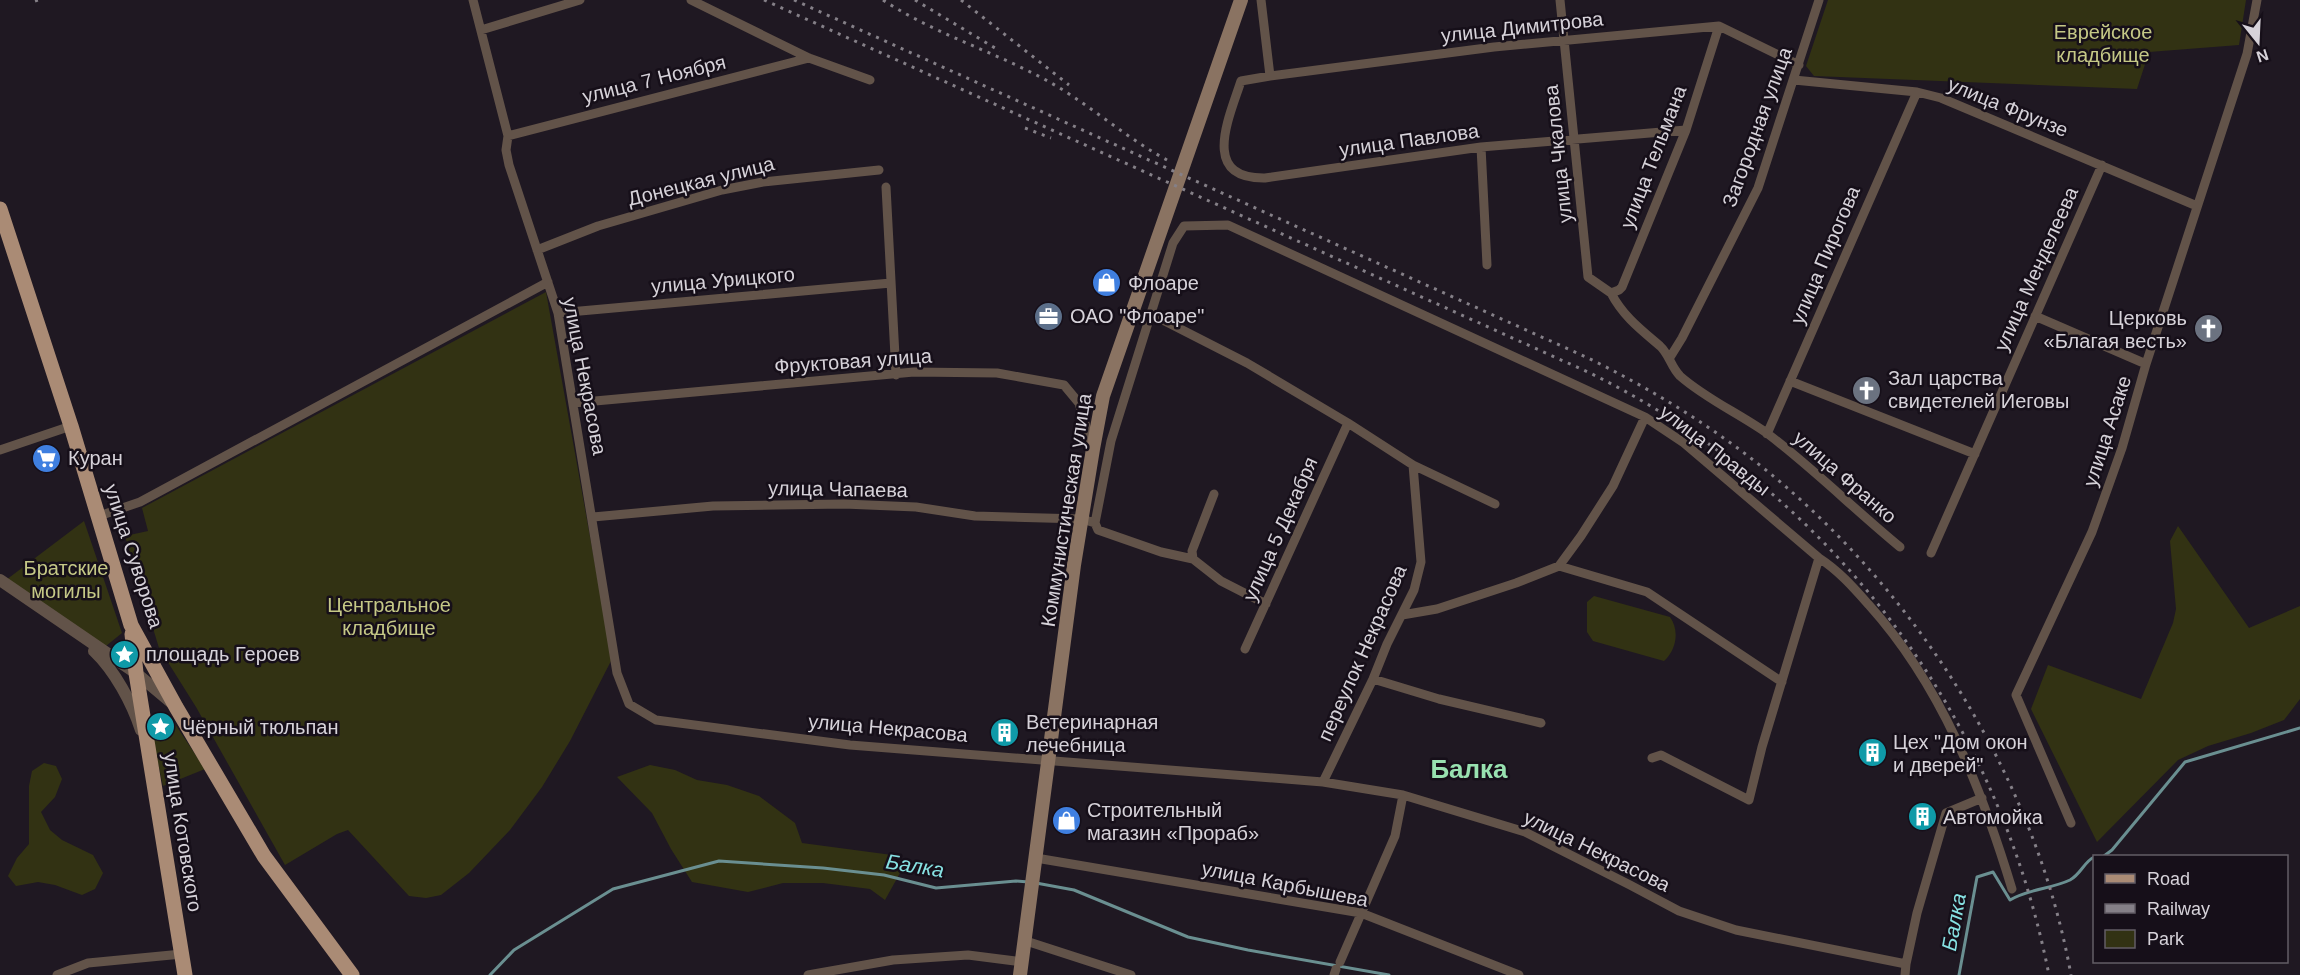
<svg xmlns="http://www.w3.org/2000/svg" width="2300" height="975" font-family="Arial,sans-serif">
  <rect width="100%" height="100%" fill="#1f1822"/>
  <path fill="#323213" d="M1828,0H2246L2239,45L2149,52L2137,89L1814,76L1806,66Z
    M546,292L612,659L570,741L542,787L510,830L469,873L441,895L426,898L409,896L348,830L337,834L285,865L196,707L159,648L125,536L148,531L142,508Z
    M84,521L122,633L101,650L6,580Z
    M2178,526L2249,628L2300,606V699L2284,720L2251,733L2208,746L2178,760L2097,842L2031,709L2048,665L2141,699L2173,623L2176,609L2170,541Z
    M1594,596L1670,617C1680,631 1676,650 1664,661L1593,641L1587,632V602Z
    M167,716L171,718L205,769L163,786L150,726L154,722Z
    M44,763L56,766L62,779L55,797L41,812L50,830L62,840L93,855L103,873L95,889L82,895L55,885L38,882L16,886L8,876L17,858L29,844V786L32,771Z
    M650,765L675,770L697,780L727,785L759,796L795,823L802,843L892,855L900,873L885,900L870,889L823,883H783L748,892L692,882L671,849L652,813L617,777Z"/>
  <g fill="none" stroke-linecap="round" stroke-linejoin="round">
    <path stroke="#6a8f91" stroke-width="3" d="M2104,856L2112,850L2185,762L2300,728
      M1036,883L1074,890L1188,937L1248,950L1389,975
      M490,975L514,950L613,889L719,861L823,868L884,875L936,888L1016,881L1029,882
      M1959,975L1977,877L1993,872L2010,900C2028,889 2051,889 2070,880C2081,874 2084,862 2094,857"/>
    <path stroke="#625349" stroke-width="9" d="M473,0L508,136L506,150L509,165L558,313L617,673L629,704L656,720L850,745L1323,782L1403,795L1525,832L1630,885L1679,911L1736,930L1906,964
      M691,0L809,58L870,80
      M1261,0L1270,76
      M1560,0L1588,277L1611,293
      M481,30L580,0
      M1794,80L1917,92L1941,98L2197,206
      M1686,130L1481,147L1265,178C1200,179 1229,118 1241,81L1270,76L1494,47L1719,26L1799,65
      M508,136L809,58
      M1481,147L1487,265
      M886,187L896,375
      M537,250L598,226L722,190L763,182L879,170
      M1611,293C1623,316 1640,329 1660,346C1669,354 1671,367 1680,376C1706,399 1740,414 1768,434C1814,469 1855,510 1900,547
      M1611,293L1619,290L1622,287L1686,130L1719,26
      M558,313L891,283
      M1151,314L1247,363L1348,423L1413,465L1495,504
      M2035,316L2146,364
      M1669,359L1682,338L1758,188L1819,0
      M1790,381L1975,454
      M573,403L914,372L997,373L1064,385L1079,403L1092,447
      M1767,434L1917,92
      M0,450L71,426
      M1214,494L1192,551L1193,559L1221,581L1266,604
      M99,516L140,502L548,282
      M593,517L713,506L844,504L916,507L975,516L1082,519L1095,523L1111,441L1173,243L1184,226L1228,225L1645,417L1684,443L1819,558C1839,571 1853,587 1869,605C1941,685 1981,787 2012,889
      M1095,523L1098,530L1161,552L1193,559
      M1931,553L2102,165
      M1559,566L1647,592L1782,682
      M1402,615L1437,609L1516,583L1559,566L1581,536L1613,486L1645,417
      M1245,649L1348,423
      M1373,679L1439,699L1541,723
      M1652,758L1661,755L1749,800L1762,747L1819,558
      M1323,782L1373,679L1387,644L1414,590L1421,562L1413,465
      M2071,823L2016,695L2092,532L2122,448L2146,364L2247,54L2257,0
      M1036,858L1361,913L1519,975
      M1026,941L1131,975
      M1340,962L1395,836L1403,795
      M57,975L88,963L182,954
      M808,975L893,960L968,955L1023,962
      M1334,975L1336,969
      M1905,975L1906,964L1917,913L1946,813L1982,798"/>
    <path stroke="#625349" stroke-width="12" d="M0,580L136,673L173,704
      M94,651C115,671 132,703 141,730"/>
    <path stroke="#8a7362" stroke-width="14" d="M1020,975L1074,565L1093,449L1103,396L1241,0"/>
    <path stroke="#aa8b75" stroke-width="15" d="M0,209L71,426L131,625L176,707L264,856L352,975
      M132,634L136,673L185,975"/>
    <path stroke="#858088" stroke-width="3" stroke-dasharray="3 6" stroke-linecap="butt" d="M764,0L1590,373C1831,492 1997,712 2049,975
      M794,0L1586,357C1660,393 1731,438 1793,493C1932,616 2038,791 2071,975
      M883,0C935,34 990,50 1044,79C1087,102 1123,136 1167,160
      M915,0L1000,51
      M961,0L1069,85
      M35,1L38,0
      M1025,128L1051,138"/>
  </g>
  <defs>
    <symbol id="shop-disc" viewBox="-11 -11 22 22"><circle r="9.5" fill="#3f7fe0" stroke="#160f19"/><path d="M-5-2.5h2.3a2.7 3.5 0 0 1 5.4 0H5L5.5 6h-11ZM-1.5-2.5h3a1.5 2.3 0 0 0-3 0Z" fill="#fff"/></symbol>
    <symbol id="office-disc" viewBox="-11 -11 22 22"><circle r="9.5" fill="#5c6f8a" stroke="#160f19"/><path d="M-6-3h4V-5.5h4V-3h4V5H-6ZM-1-4.5V-3h2v-1.5ZM-6 0V1H6V0Z" fill="#fff"/></symbol>
    <symbol id="church-disc" viewBox="-11 -11 22 22"><circle r="9.5" fill="#6b7280" stroke="#160f19"/><path d="M-1.2-6h2.4v3.5h3.3v2.4h-3.3V6h-2.4V-.1h-3.3v-2.4h3.3Z" fill="#fff"/></symbol>
    <symbol id="supermarket-disc" viewBox="-11 -11 22 22"><circle r="9.5" fill="#3f7fe0" stroke="#160f19"/><path d="M-6-5.5h2.5l.6 2H6L4.5 2H-2.5L-4.4-4H-6ZM-1.5 3.2a1.3 1.3 0 1 0 .1 0ZM3 3.2a1.3 1.3 0 1 0 .1 0Z" fill="#fff"/></symbol>
    <symbol id="sight-disc" viewBox="-11 -11 22 22"><circle r="9.5" fill="#0f9aa8" stroke="#160f19"/><path d="M0-6L1.8-2.2L6-1.7L2.9 1.2L3.7 5.4L0 3.3L-3.7 5.4L-2.9 1.2L-6-1.7L-1.8-2.2Z" fill="#fff"/></symbol>
    <symbol id="building-disc" viewBox="-11 -11 22 22"><circle r="9.5" fill="#0f9aa8" stroke="#160f19"/><path d="M-4-6H4V6H1V3H-1V6H-4ZM-2.5-4.3h1.7v1.8h-1.7ZM.8-4.3h1.7v1.8H.8ZM-2.5-1h1.7V.8h-1.7ZM.8-1h1.7V.8H.8Z" fill="#fff"/></symbol>
  </defs>
  <g fill-rule="evenodd">
    <use href="#shop-disc" x="1090" y="266" width="33" height="33"/>
    <use href="#office-disc" x="1032" y="300" width="33" height="33"/>
    <use href="#church-disc" x="2192" y="312" width="33" height="33"/>
    <use href="#church-disc" x="1850" y="374" width="33" height="33"/>
    <use href="#supermarket-disc" x="30" y="442" width="33" height="33"/>
    <use href="#sight-disc" x="108" y="638" width="33" height="33"/>
    <use href="#sight-disc" x="144" y="710" width="33" height="33"/>
    <use href="#building-disc" x="988" y="716" width="33" height="33"/>
    <use href="#building-disc" x="1856" y="736" width="33" height="33"/>
    <use href="#building-disc" x="1906" y="800" width="33" height="33"/>
    <use href="#shop-disc" x="1050" y="804" width="33" height="33"/>
  </g>
  <g text-anchor="middle" stroke-width="5" stroke-linejoin="round" paint-order="stroke">
    <g font-size="20" fill="#d6d2d9" stroke="#160f19">
      <text transform="translate(1522 27) rotate(-6)" y="7">улица Димитрова</text>
      <text transform="translate(654 79) rotate(-14)" y="7">улица 7 Ноября</text>
      <text transform="translate(2008 107) rotate(22)" y="7">улица Фрунзе</text>
      <text transform="translate(1757 127) rotate(-70)" y="7">Загородная улица</text>
      <text transform="translate(1409 140) rotate(-8)" y="7">улица Павлова</text>
      <text transform="translate(1558 154) rotate(-96)" y="7">улица Чкалова</text>
      <text transform="translate(1653 157) rotate(-69)" y="7">улица Тельмана</text>
      <text transform="translate(701 181) rotate(-14)" y="7">Донецкая улица</text>
      <text transform="translate(1825 255) rotate(-67)" y="7">улица Пирогова</text>
      <text transform="translate(2036 269) rotate(-66)" y="7">улица Менделеева</text>
      <text transform="translate(723 280) rotate(-5)" y="7">улица Урицкого</text>
      <text transform="translate(853 361) rotate(-4)" y="7">Фруктовая улица</text>
      <text transform="translate(585 376) rotate(79)" y="7">улица Некрасова</text>
      <text transform="translate(2107 431) rotate(-72)" y="7">улица Асаке</text>
      <text transform="translate(1715 450) rotate(38)" y="7">улица Правды</text>
      <text transform="translate(1845 477) rotate(41)" y="7">улица Франко</text>
      <text transform="translate(838 489) rotate(1)" y="7">улица Чапаева</text>
      <text transform="translate(1066 510) rotate(-81)" y="7">Коммунистическая улица</text>
      <text transform="translate(1280 529) rotate(-66)" y="7">улица 5 Декабря</text>
      <text transform="translate(134 556) rotate(72)" y="7">улица Суворова</text>
      <text transform="translate(1362 653) rotate(-66)" y="7">переулок Некрасова</text>
      <text transform="translate(888 728) rotate(5)" y="7">улица Некрасова</text>
      <text transform="translate(183 832) rotate(81)" y="7">улица Котовского</text>
      <text transform="translate(1597 851) rotate(26)" y="7">улица Некрасова</text>
      <text transform="translate(1285 884) rotate(11)" y="7">улица Карбышева</text>
    </g>
    <g font-size="20" fill="#c5c886" stroke="#160f19">
      <text x="2103" y="39">Еврейское<tspan x="2103" dy="23">кладбище</tspan></text>
      <text x="66" y="575">Братские<tspan x="66" dy="23">могилы</tspan></text>
      <text x="389" y="612">Центральное<tspan x="389" dy="23">кладбище</tspan></text>
    </g>
    <g font-size="20" fill="#d6d2d9" stroke="#160f19" text-anchor="start">
      <text x="1128" y="290">Флоаре</text>
      <text x="1070" y="323">ОАО "Флоаре"</text>
      <text x="2187" y="325" text-anchor="end">Церковь<tspan x="2187" dy="23">«Благая весть»</tspan></text>
      <text x="1888" y="385">Зал царства<tspan x="1888" dy="23">свидетелей Иеговы</tspan></text>
      <text x="68" y="465">Куран</text>
      <text x="146" y="661">площадь Героев</text>
      <text x="1026" y="729">Ветеринарная<tspan x="1026" dy="23">лечебница</tspan></text>
      <text x="182" y="734">Чёрный тюльпан</text>
      <text x="1893" y="749">Цех "Дом окон<tspan x="1893" dy="23">и дверей"</tspan></text>
      <text x="1087" y="817">Строительный<tspan x="1087" dy="23">магазин «Прораб»</tspan></text>
      <text x="1943" y="824">Автомойка</text>
    </g>
    <g font-size="21" font-style="italic" fill="#87e2e3" stroke="#160f19">
      <text transform="translate(915 866) rotate(9)" y="7">Балка</text>
      <text transform="translate(1954 922) rotate(-80)" y="7">Балка</text>
    </g>
    <g font-size="26" font-weight="bold" fill="#98e1b0" stroke="#160f19">
      <text x="1469" y="778">Балка</text>
    </g>
  </g>
  <rect x="2093" y="855" width="195" height="108" fill="#160f19" stroke="#635d66" stroke-width="1.5"/>
  <rect x="2105" y="874" width="30" height="9" fill="#aa8b75" stroke="#635d66" stroke-width="1.5"/>
  <text x="2147" y="885" font-size="18" fill="#d6d2d9">Road</text>
  <rect x="2105" y="904" width="30" height="9" fill="#858088" stroke="#635d66" stroke-width="1.5"/>
  <text x="2147" y="915" font-size="18" fill="#d6d2d9">Railway</text>
  <rect x="2105" y="930" width="30" height="18" fill="#323213" stroke="#635d66" stroke-width="1.5"/>
  <text x="2147" y="945" font-size="18" fill="#d6d2d9">Park</text>
  <g transform="translate(2258 42) rotate(162)" stroke="#160f19" stroke-width="4.5" paint-order="stroke">
  <path d="M0-4.5L10 22L0 15L-10 22Z" fill="#d6d2d9"/>
  <text y="-9" font-size="16" font-weight="bold" text-anchor="middle" fill="#d6d2d9">N</text>
  </g>
</svg>
